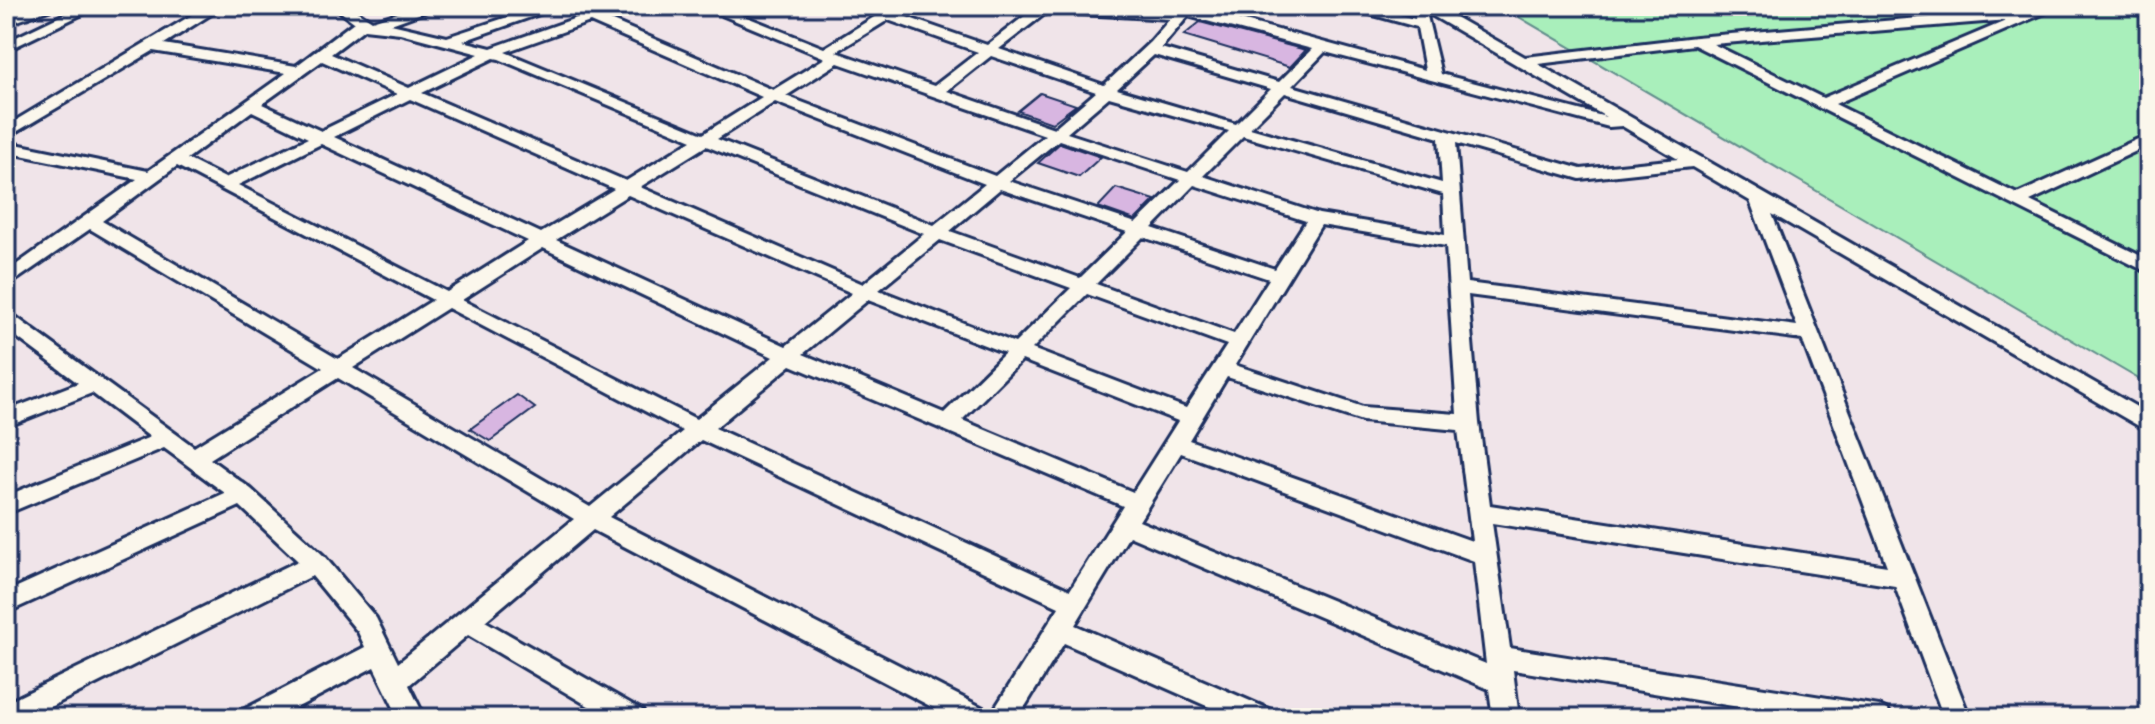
<svg xmlns="http://www.w3.org/2000/svg" width="2155" height="724" font-family="'Balsamiq Sans',sans-serif">
  <rect width="100%" height="100%" fill="#f0e4e9"/>
  <filter id="ink" filterUnits="userSpaceOnUse"><feTurbulence type="fractalNoise" baseFrequency=".0125" numOctaves="2"/><feDisplacementMap in="SourceGraphic" scale="16" xChannelSelector="R" yChannelSelector="G"/><feConvolveMatrix kernelMatrix="1 2 1 2 8 2 1 2 1" color-interpolation-filters="sRGB"/></filter>
  <g filter="url(#ink)">
    <path fill="#a9efbb" stroke="#628f8c" stroke-width="2" d="M1500,6H2149V385Z"/>
    <path fill="#d8b6e1" stroke="#1b2f5e" stroke-width="2" d="M1200,22L1306,50L1290,67L1184,35Z
      M1040,93L1076,105L1052,123L1018,111Z
      M1060,143L1101,157L1079,177L1038,163Z
      M1116,188L1155,200L1135,220L1098,207Z
      M517,395L535,408L490,441L470,429Z"/>
    <g fill="none" stroke-linecap="round" stroke-linejoin="round">
      <defs>
        <path id="street" d="M39,6H60L6,25V17Z
          M81,6H99L6,51V42Z
          M207,6H224L164,44L296,66L354,22L333,6H349L372,21L420,6H441L391,24L447,37L541,6H562L463,41L491,48L610,6H630L603,17L773,90L825,58L700,6H719L824,48L892,6H903L898,14L987,45L1031,11L1017,6H1088L1174,11L1176,6H1190L1425,70L1417,27L1341,6H1364L1415,19L1416,11H1424L1419,6H1436L1525,57L1696,37L2061,6L1835,104L2017,194L2149,134V145L2030,201L2149,260V273L1694,45L1538,64L2149,414V432L1772,214L1970,718H1944L1895,586L1492,523L1510,648L1879,706L1888,710L1892,718H1806L1513,670L1519,718H1493L1489,689L1129,536L1075,625L1271,710L1275,718H1234L1064,643L1018,718H953L593,530L485,621L642,710L646,718H609L468,635L409,685L425,718H399L374,667L277,718H239L243,710L365,647L358,632L312,576L28,718H6V703L298,561L240,506L6,613V592L225,493C204,478 185,463 164,448L6,514V496L150,437L92,393L6,427V411L78,383L6,329V313L13,315L194,447L323,368L90,229L6,287V272L137,179L6,152V142L148,171L286,73L153,51L6,138V126ZM1047,12L1170,19L1150,42L1104,85L999,49ZM1426,12L1606,117L1441,74ZM1188,16L1312,49L1279,82L1161,48ZM888,20L978,52L934,86L836,52ZM2008,20L1823,98L1713,44ZM590,22L762,97L703,134L505,52ZM364,29L400,33L479,54L409,88L331,54ZM1325,52L1609,127L1622,126L1678,159L1581,169L1292,86ZM1154,55L1271,89L1236,124L1117,89ZM991,56L1096,92L1054,128L947,91ZM494,58L499,59L692,140L626,181L422,93ZM322,61L397,94L321,131L262,104ZM838,63L1045,135L995,176L786,96ZM1285,93L1439,138L1442,183L1250,128ZM1109,97L1229,131L1188,172L1067,133ZM410,99L614,189L541,233L334,137ZM775,102L985,184L934,225L717,139ZM252,111L308,138L225,178L187,159ZM1243,136L1443,194L1445,235L1319,214L1203,176ZM1059,140L1180,180L1136,223L1009,181ZM1456,143L1580,179L1692,167L1750,201L1797,326L1467,283ZM321,144L528,241L447,292L238,185ZM706,146L924,234L863,284L640,187ZM177,166L433,300L338,359L102,221ZM1194,185L1306,221L1275,269L1152,228ZM1000,189L1127,232L1080,278L950,231ZM628,195L852,293L786,346L556,240ZM1321,225L1446,246L1457,414L1363,407L1235,365ZM1143,237L1269,279L1234,334L1096,284ZM940,240L1071,288L1015,343L879,290ZM543,248L773,357L696,419L462,300ZM1087,294L1227,345L1186,408L1032,349ZM1468,295L1802,339L1887,566L1490,505L1479,423ZM868,300L1005,353L944,413L803,354ZM448,308L683,431L590,507L353,368ZM1022,360L1178,421L1133,492L962,420ZM791,365L1123,506L1070,590L715,428ZM1227,377L1362,421L1458,430L1472,541L1189,440ZM338,378L574,519L398,663L376,618L324,556L251,489L210,459ZM701,440L1059,607L990,716L987,710L609,517ZM1181,453L1474,561L1486,664L1139,521Z
          M2110,6L2149,8V16L2112,9Z"/>
      </defs>
      <use href="#street" stroke="#1b2f5e" stroke-width="6"/>
      <use href="#street" fill="#fbf7ec" fill-rule="evenodd"/>
    </g>
  </g>
  <rect width="2155" height="724" fill="none" stroke="#fbf7ec" stroke-width="32"/>
  <rect x="16" y="16" width="2123" height="692" fill="none" stroke="#1b2f5e" stroke-width="3" filter="url(#ink)"/>
</svg>
